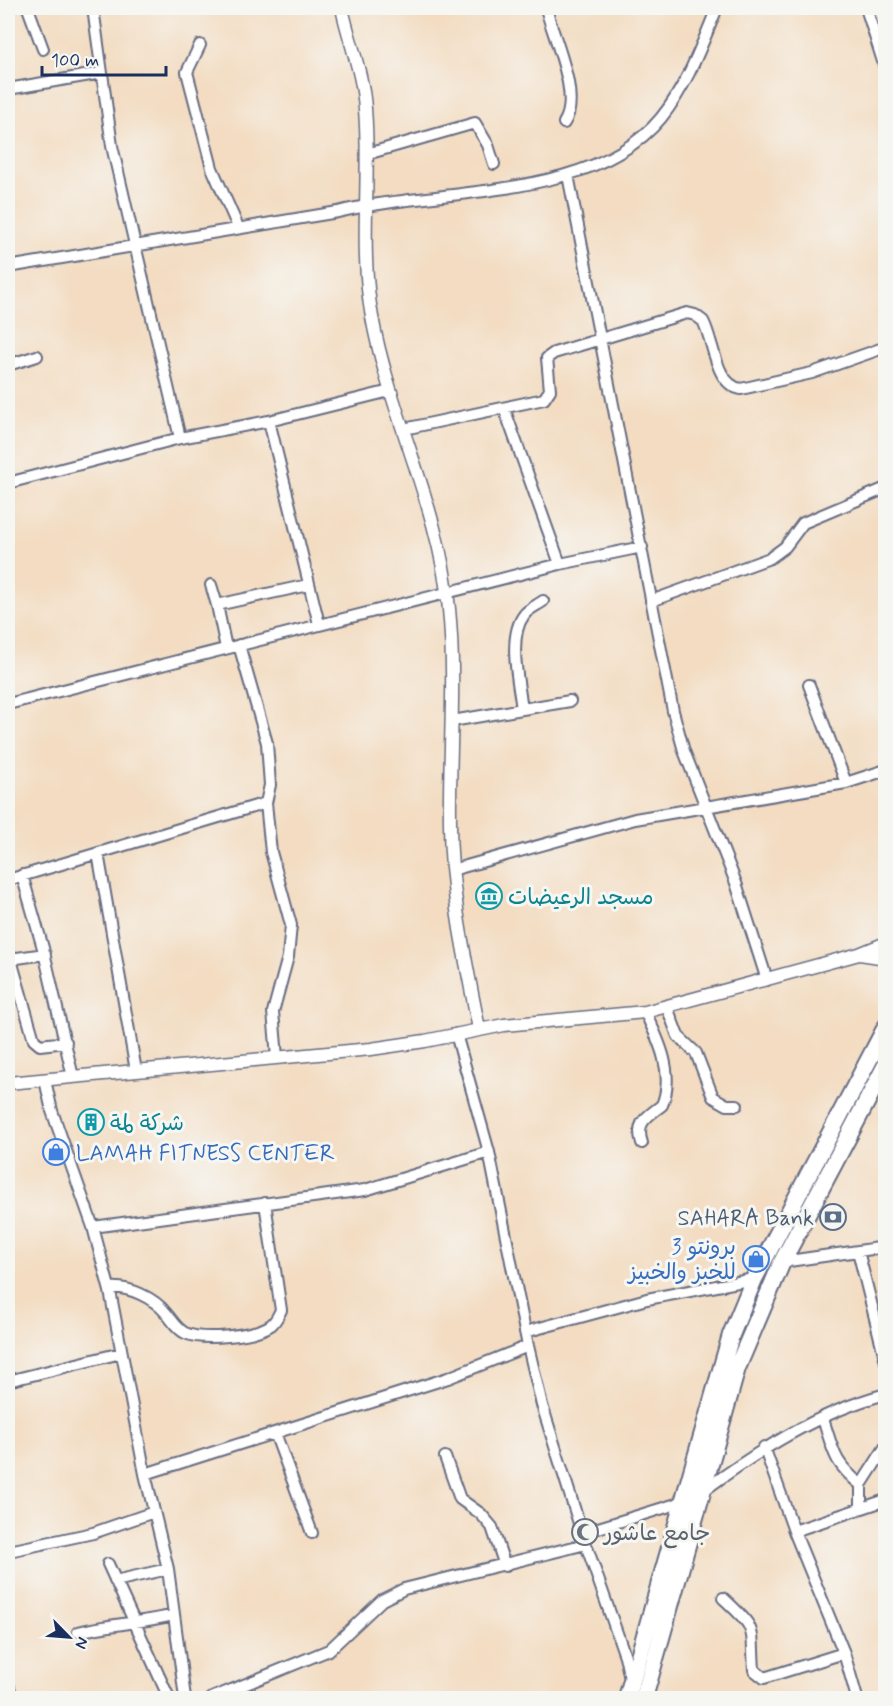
<svg xmlns="http://www.w3.org/2000/svg" width="893" height="1706" font-family="Mynerve,'Playpen Sans Arabic',sans-serif">
  <rect width="100%" height="100%" fill="#f6f6f2"/>
  <filter id="ink" filterUnits="userSpaceOnUse"><feTurbulence type="fractalNoise" baseFrequency=".0167" numOctaves="2"/><feDisplacementMap in="SourceGraphic" scale="12" xChannelSelector="R" yChannelSelector="G"/><feConvolveMatrix kernelMatrix="1 2 1 2 8 2 1 2 1" color-interpolation-filters="sRGB"/></filter>
  <filter id="wash" filterUnits="userSpaceOnUse"><feTurbulence type="fractalNoise" baseFrequency=".008" numOctaves="4" result="noise"/><feDisplacementMap in="SourceGraphic" scale="24" xChannelSelector="R" yChannelSelector="G"/><feGaussianBlur stdDeviation="1.35" result="paint"/><feColorMatrix in="noise" values="0 0 0 0 0 0 0 0 0 0 0 0 0 0 0 0 0 1.4 0 .05"/><feComposite in="paint" operator="in"/></filter>
  <g filter="url(#wash)">
    <rect width="100%" height="100%" fill="#f3dcc1"/>
  </g>
  <g filter="url(#ink)">
    <g fill="none" stroke-linecap="round" stroke-linejoin="round">
      <defs>
        <path id="minor" d="M28,8L43,49
          M93,8L112,146L180,438
          M546,8C553,38 582,96 564,123
          M866,8L886,71
          M200,45L187,72L212,168L238,227
          M8,89L102,73
          M367,154L475,123L488,145L494,164
          M568,175L673,711L684,751L736,883L767,980
          M8,267L338,212C437,187 592,202 661,118C687,86 702,44 717,8
          M8,365L37,356
          M504,408L560,564
          M269,421L319,624
          M404,429L544,399L550,390L547,358L554,353L687,313L695,315L703,321C714,341 715,385 741,389L812,373L886,347
          M8,483L180,438L269,421L390,391
          M211,585L217,605
          M651,601L770,558L785,547L803,523L886,488
          M239,645L267,743L270,785L266,803L271,852L291,925L288,957L273,1012L277,1057
          M226,648L217,605L308,585
          M809,685L846,783
          M8,704L560,564L642,547
          M522,709C519,684 507,637 524,615C528,609 538,605 543,601
          M452,721L570,701
          M98,853L136,1071
          M452,870L635,819L846,783L886,770
          M22,875L43,948L73,1077
          M8,880L266,803
          M45,954L17,958L12,963L13,967L34,1040L40,1045L66,1042
          M667,1007L678,1036L696,1053L713,1097L727,1105H737
          M456,1034L489,1152L528,1346L542,1405L582,1533L625,1656L630,1679
          M45,1080L52,1111L93,1227L110,1291L145,1474L168,1569L185,1698
          M642,1143C635,1122 647,1117 662,1105C675,1074 659,1040 645,1012
          M93,1227L365,1190L489,1152
          M858,1251L886,1362
          M782,1262L886,1247
          M110,1288C129,1286 154,1298 166,1313C173,1321 176,1328 185,1333C202,1341 255,1336 271,1325C276,1321 278,1316 281,1310L265,1203
          M525,1332L647,1299L754,1279
          M8,1381L121,1353
          M823,1419C834,1452 833,1462 861,1485
          M275,1433L312,1533
          M764,1447L794,1531L844,1653L857,1698
          M445,1457L460,1499L481,1514L492,1527L505,1566
          M145,1474L448,1378L528,1346
          M703,1491C758,1451 818,1412 886,1394
          M861,1507V1485L886,1446
          M794,1531L886,1500
          M582,1533L683,1502
          M9,1551L93,1533L154,1512
          M108,1564L169,1698
          M115,1581L168,1569
          M723,1598C758,1630 751,1626 754,1670L764,1678L844,1653
          M78,1632C111,1624 141,1623 174,1615
          M8,1684L12,1698
          M212,1698L329,1650L382,1600L404,1589L586,1544
          M424,1698H426"/>
        <path id="tertiary" d="M342,8C349,41 363,74 365,109C371,179 359,248 372,317C390,416 440,508 449,609C456,681 449,752 450,823C450,892 466,962 479,1029
          M860,954L886,958
          M8,1083L371,1049L425,1041L504,1025L645,1012L859,954L886,943"/>
        <path id="primary" d="M627,1698L731,1335L754,1279L886,1027
          M644,1698L737,1368L782,1262L886,1065"/>
      </defs>
      <use href="#minor" stroke="#676c81" stroke-width="14"/>
      <use href="#tertiary" stroke="#676c81" stroke-width="15"/>
      <use href="#primary" stroke="#676c81" stroke-width="20"/>
      <use href="#minor" stroke="#fff" stroke-width="10"/>
      <use href="#tertiary" stroke="#fff" stroke-width="12"/>
      <use href="#primary" stroke="#fff" stroke-width="16"/>
    </g>
  </g>
  <defs>
    <symbol id="museum-ring" viewBox="-11 -11 22 22"><circle r="9.5" fill="#f6f6f2" stroke="#0f9aa8" stroke-width="1.5"/><path d="M0-6L6-3V-2H-6V-3ZM-5-1h2V3h-2ZM-1-1h2V3h-2ZM3-1h2V3H3ZM-6 4H6V6H-6Z" fill="#0f9aa8"/></symbol>
    <symbol id="building-ring" viewBox="-11 -11 22 22"><circle r="9.5" fill="#f6f6f2" stroke="#0f9aa8" stroke-width="1.5"/><path d="M-4-6H4V6H1V3H-1V6H-4ZM-2.5-4.3h1.7v1.8h-1.7ZM.8-4.3h1.7v1.8H.8ZM-2.5-1h1.7V.8h-1.7ZM.8-1h1.7V.8H.8Z" fill="#0f9aa8"/></symbol>
    <symbol id="shop-ring" viewBox="-11 -11 22 22"><circle r="9.5" fill="#f6f6f2" stroke="#3f7fe0" stroke-width="1.5"/><path d="M-5-2.5h2.3a2.7 3.5 0 0 1 5.4 0H5L5.5 6h-11ZM-1.5-2.5h3a1.5 2.3 0 0 0-3 0Z" fill="#3f7fe0"/></symbol>
    <symbol id="bank-ring" viewBox="-11 -11 22 22"><circle r="9.5" fill="#f6f6f2" stroke="#5c6f8a" stroke-width="1.5"/><path d="M-6-4H6V4H-6ZM0-2.3a2.3 2.3 0 1 0 0 4.6a2.3 2.3 0 1 0 0-4.6Z" fill="#5c6f8a"/></symbol>
    <symbol id="mosque-ring" viewBox="-11 -11 22 22"><circle r="9.5" fill="#f6f6f2" stroke="#6b7280" stroke-width="1.5"/><path d="M3.5-4.9A6 6 0 1 0 3.5 4.9A5 5 0 1 1 3.5-4.9Z" fill="#6b7280"/></symbol>
  </defs>
  <g fill-rule="evenodd">
    <use href="#museum-ring" x="474" y="881" width="30" height="30"/>
    <use href="#building-ring" x="76" y="1107" width="30" height="30"/>
    <use href="#shop-ring" x="41" y="1137" width="30" height="30"/>
    <use href="#bank-ring" x="818" y="1202" width="30" height="30"/>
    <use href="#shop-ring" x="741" y="1244" width="30" height="30"/>
    <use href="#mosque-ring" x="570" y="1517" width="30" height="30"/>
  </g>
  <g text-anchor="middle" stroke-width="6" stroke-linejoin="round" paint-order="stroke">
    <g font-size="22" fill="#0d838f" stroke="#f6f6f2" text-anchor="start">
      <text x="508" y="904">مسجد الرعيضات</text>
      <text x="110" y="1130">شركة لمة</text>
    </g>
    <g font-size="22" fill="#366cbe" stroke="#f6f6f2" text-anchor="start">
      <text x="76" y="1160">LAMAH FITNESS CENTER</text>
      <text x="736" y="1254" text-anchor="end">برونتو 3<tspan x="736" dy="25">للخبز والخبيز</tspan></text>
    </g>
    <g font-size="22" fill="#4e5e75" stroke="#f6f6f2" text-anchor="end">
      <text x="814" y="1225">SAHARA Bank</text>
    </g>
    <g font-size="22" fill="#5b616d" stroke="#f6f6f2" text-anchor="start">
      <text x="604" y="1540">جامع عاشور</text>
    </g>
  </g>
  <rect width="893" height="1706" fill="none" stroke="#f6f6f2" stroke-width="30"/>
  <g transform="translate(69 1637) rotate(115)" stroke="#f6f6f2" stroke-width="4.5" paint-order="stroke">
  <path d="M0-4.5L10 22L0 15L-10 22Z" fill="#1b2f5e"/>
  <text y="-9" font-size="16" font-weight="bold" text-anchor="middle" fill="#1b2f5e">N</text>
  </g>
  <path d="M42 66v9h124v-9" fill="none" stroke="#1b2f5e" stroke-width="3"/>
  <text x="51" y="66" font-size="18" fill="#1b2f5e" stroke="#f6f6f2" stroke-width="4.5" paint-order="stroke">100 m</text>
</svg>
